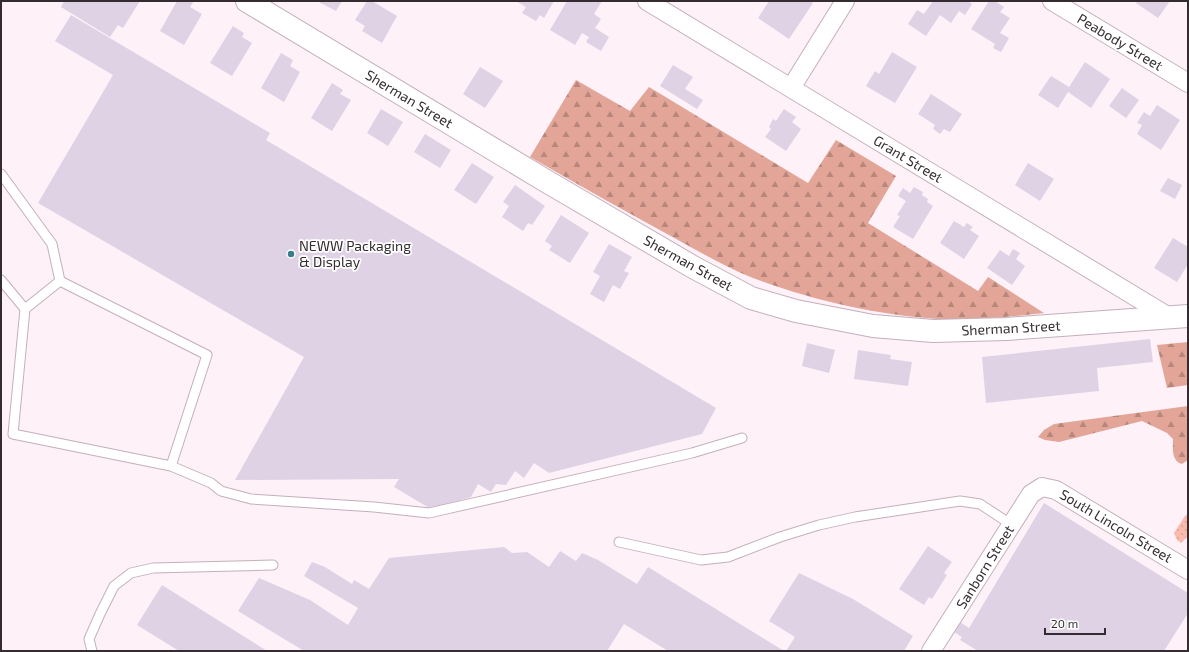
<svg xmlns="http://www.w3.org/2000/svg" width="1189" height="652" font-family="'Exo 2',sans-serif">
  <defs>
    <pattern id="grass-dots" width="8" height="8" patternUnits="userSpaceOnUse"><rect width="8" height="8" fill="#fabbad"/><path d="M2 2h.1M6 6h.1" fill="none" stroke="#d7a195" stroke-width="1.8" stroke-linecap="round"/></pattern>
    <pattern id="forest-firs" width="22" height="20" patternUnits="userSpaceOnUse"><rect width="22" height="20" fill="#e2a597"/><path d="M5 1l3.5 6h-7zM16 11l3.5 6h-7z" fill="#b8877c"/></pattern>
  </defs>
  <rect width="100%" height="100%" fill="#fef1f8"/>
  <path fill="url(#grass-dots)" d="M1188,514V536L1181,543L1177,540L1174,533L1185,516Z"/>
  <path fill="url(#forest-firs)" d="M576,80L630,111L649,87L808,183L836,140L896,176L868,223L978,291L988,277L1044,313C1009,317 973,320 938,319C876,315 811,300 753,278C727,268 702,253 678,240C628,213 579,185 530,157Z
    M1188,342V385L1167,388L1157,345Z
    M1188,406V460L1182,464C1171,461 1173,448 1173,439L1167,433L1142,421L1059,442L1045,440L1038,437L1044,430L1054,424Z"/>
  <path fill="#e0d2e5" d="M64,1H140L123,28L118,25L110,37L61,7Z
    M177,1H194L190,7L202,14L184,45L160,31Z
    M317,1H342L336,11Z
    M367,1H372L397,16L382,43L362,31L365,26L355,20Z
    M516,1H554L544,18L540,15L536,21L522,13L526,7Z
    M567,1H602L594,14L601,19L595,28L609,37L601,51L586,42L589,37L582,33L575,45L550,30Z
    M769,1H809L813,3L789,39L758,18Z
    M933,1H968L972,4L965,15L959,11L951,23L940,15L926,36L908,24L917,10L924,14Z
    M989,1H995L1004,7L1000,12L1010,18L1000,33L1009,38L1001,52L993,48L995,44L971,29Z
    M1137,1H1170L1158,18L1136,3Z
    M71,15L270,133L266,140L716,408L702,434L549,473L534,463L524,478L515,471L506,485L496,484L491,492L478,484L471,497L431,509L394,487L399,479L235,480L304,357L38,203L113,75L55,41Z
    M233,26L244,33L242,37L252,43L232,76L210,63Z
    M892,52L917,67L895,103L866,86L875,71L879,74Z
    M281,53L293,60L290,66L300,72L284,102L261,88Z
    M1085,62L1110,79L1091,108L1068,92L1058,108L1038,95L1051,76L1069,87Z
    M673,65L693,77L685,89L703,100L697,109L660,86Z
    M480,67L503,81L485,108L463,94Z
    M332,83L343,90L340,94L351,100L332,131L311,118Z
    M1122,88L1139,100L1126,118L1109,106Z
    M931,94L962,114L950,132L944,129L940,134L933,129L935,125L918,114Z
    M1157,105L1180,120L1161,150L1137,134L1142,125L1137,123L1144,112L1150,116Z
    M381,109L403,122L388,146L367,133Z
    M784,109L796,117L792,122L801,129L786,151L765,137L771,129L769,127L773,119L776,121Z
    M425,134L451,150L440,168L414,152Z
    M472,163L494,177L476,204L454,190Z
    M1028,163L1054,179L1040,201L1015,185Z
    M1168,178L1182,185L1175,199L1160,191Z
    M515,185L545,206L532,225L528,223L523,231L502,217L509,206L503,202Z
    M914,187L923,192L922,195L928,199L927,202L933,206L913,239L893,227L900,216L897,215L906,201L898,196L903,188L910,193Z
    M561,215L589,233L570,263L549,250L552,246L545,241Z
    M954,221L964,227L967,223L973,227L970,230L979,236L964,259L940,243Z
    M1173,238L1188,247V264L1177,282L1154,268Z
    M609,244L632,257L624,271L629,273L620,289L613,285L604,302L590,294L600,276L593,272Z
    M1013,249L1020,253L1016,259L1025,266L1012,285L987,268L1000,250L1009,256Z
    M1150,339L1153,362L1097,368L1099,391L986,403L982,357Z
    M807,343L835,350L829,373L802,366Z
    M858,350L891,355L890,359L912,362L908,386L854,379Z
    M1044,503L1188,593V613L1164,651H978L960,640L962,637L954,632L960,622L969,628Z
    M928,546L952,562L944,573L947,575L932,599L929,597L924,605L899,589Z
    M504,547L512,553L527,552L549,567L560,551L576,561L582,553L598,560L637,584L648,567L784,651H668L624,624L607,651H304L238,611L259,578L310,600L348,625L358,608L304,576L312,562L325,567L352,584L354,580L369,589L389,558Z
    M799,573L853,599L913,636L904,651H786L795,637L769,621Z
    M162,585L267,651H179L137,625Z"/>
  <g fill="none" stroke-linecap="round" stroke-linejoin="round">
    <defs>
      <path id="service" d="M1,174L52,244L60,281L25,309L1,280
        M60,281L207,355L171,466L211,483L221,491L251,499L374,507L429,513L692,453L742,438
        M25,309L13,434L171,466
        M619,542L701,560L728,557L780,537L819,525L855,517L960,501L980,504L1012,525
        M92,651L89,639L100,614L114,586L131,573L153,568L273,565"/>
      <path id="minor" d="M647,1L1169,317
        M1052,1L1188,83
        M791,88L845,1
        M931,651L1031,494L1042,487L1056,490L1188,570"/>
      <path id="tertiary" d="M247,1L546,181L693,267L751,298L796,311L873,326L933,331L1006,329L1188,316"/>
    </defs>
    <use href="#service" stroke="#c4afbb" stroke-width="11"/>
    <use href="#minor" stroke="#c4afbb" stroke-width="20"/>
    <use href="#tertiary" stroke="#c4afbb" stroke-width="24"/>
    <use href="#service" stroke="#fff" stroke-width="9"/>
    <use href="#minor" stroke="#fff" stroke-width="18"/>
    <use href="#tertiary" stroke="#fff" stroke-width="22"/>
  </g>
  <circle fill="#397c8c" stroke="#fff" stroke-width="1.5" cx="291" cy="254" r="4"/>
  <g text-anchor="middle" stroke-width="3.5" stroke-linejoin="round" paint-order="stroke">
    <g font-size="14" fill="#342c30" stroke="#fff">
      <text transform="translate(1120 42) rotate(31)" y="5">Peabody Street</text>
      <text transform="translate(409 99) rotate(31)" y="5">Sherman Street</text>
      <text transform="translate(908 159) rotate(31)" y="5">Grant Street</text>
      <text transform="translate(688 263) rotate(29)" y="5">Sherman Street</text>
      <text transform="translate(1011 328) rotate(-3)" y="5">Sherman Street</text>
      <text transform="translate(1116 526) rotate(31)" y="5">South Lincoln Street</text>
      <text transform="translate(985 567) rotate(-58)" y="5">Sanborn Street</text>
    </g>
    <g font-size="14" fill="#342c30" stroke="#fff" text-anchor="start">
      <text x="299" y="251">NEWW Packaging<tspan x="299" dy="16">&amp; Display</tspan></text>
    </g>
  </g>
  <rect width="1189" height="652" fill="none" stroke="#342c30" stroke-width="4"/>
  <path d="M1045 628v6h60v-6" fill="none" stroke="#342c30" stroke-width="2"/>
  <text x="1051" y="628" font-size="12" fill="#342c30" stroke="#ffffff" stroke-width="3" paint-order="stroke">20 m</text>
</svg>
